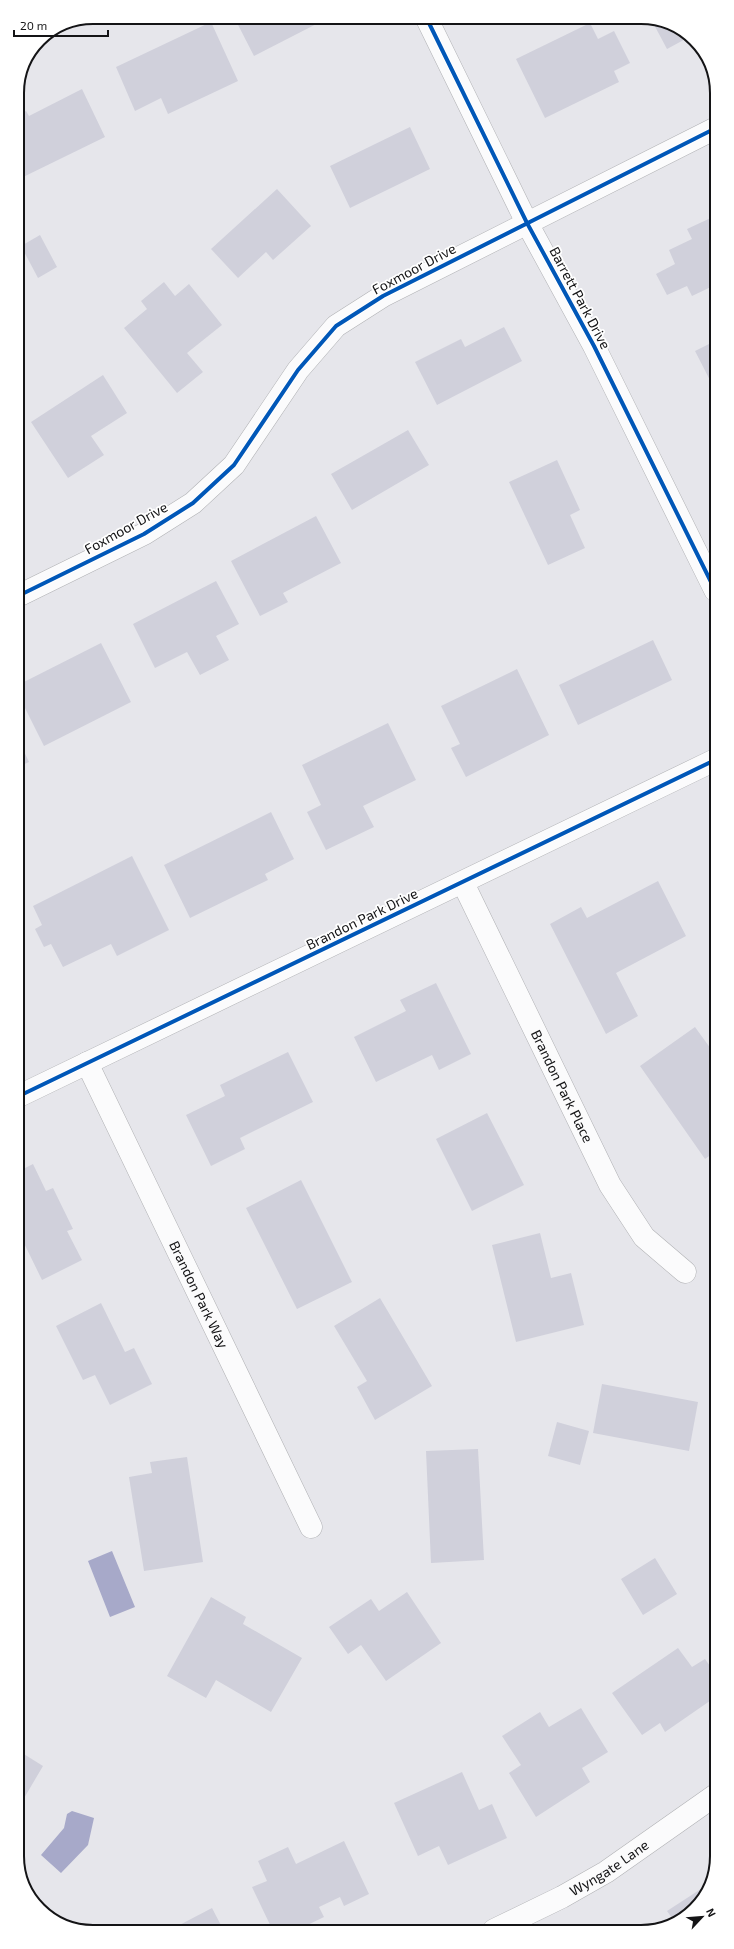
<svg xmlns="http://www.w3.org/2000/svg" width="734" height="1949" font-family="'Exo 2',sans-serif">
  <rect width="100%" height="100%" fill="#e6e6eb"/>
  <path fill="#a7a9c9" d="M112,1551L135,1607L110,1617L88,1561Z
    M72,1811L94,1818L88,1845L61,1873L41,1855L64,1828L67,1814Z"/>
  <path fill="#d0d0db" d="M234,17H330L254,56Z
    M651,19L691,36L667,49Z
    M211,22L238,81L168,114L161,98L135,111L116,67Z
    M590,23L598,39L614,31L630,63L614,71L619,82L545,118L516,59Z
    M82,89L105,137L17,180V116L26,111L29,116Z
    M410,127L430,169L350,208L330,166Z
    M277,189L311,226L273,260L266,252L238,278L211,249Z
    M715,216V285L692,296L687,286L667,295L656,274L675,264L669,250L692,239L687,229Z
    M40,235L57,267L38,278L21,246Z
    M164,282L175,296L189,284L222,325L187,353L203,372L177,393L124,328L147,309L141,301Z
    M504,327L522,361L437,405L415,362L461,339L465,347Z
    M715,341V390L695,351Z
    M103,375L127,413L91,436L104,455L68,478L31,422Z
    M408,430L429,465L352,510L331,474Z
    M18,453L21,460L18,462Z
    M557,460L580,510L570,515L585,548L548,565L509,482Z
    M316,516L341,563L283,593L288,602L260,616L231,561Z
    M216,581L239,624L216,636L229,660L200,675L187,652L155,668L133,624Z
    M653,640L672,680L578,725L559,685Z
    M101,643L131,702L44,746L18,694V685Z
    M517,669L549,735L466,777L451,748L460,744L441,706Z
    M388,723L416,780L363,806L374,827L326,850L307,812L321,805L302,765Z
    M18,739L29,762L18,767Z
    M271,812L294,859L265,874L268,880L190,918L164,865Z
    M132,856L169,930L117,956L111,944L63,967L51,944L44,947L35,929L42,925L33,906Z
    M658,881L686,936L616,973L638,1016L606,1034L550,924L581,907L587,918Z
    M436,983L471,1054L439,1070L432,1055L376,1082L354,1037L406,1011L400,1000Z
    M695,1027L716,1056V1151L705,1159L640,1066Z
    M288,1052L313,1102L240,1138L245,1149L211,1166L186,1115L225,1096L220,1085Z
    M487,1113L524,1185L472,1211L436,1139Z
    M33,1164L46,1191L53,1188L73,1229L67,1231L82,1260L42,1280L19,1233V1171Z
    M301,1180L352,1282L297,1309L246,1208Z
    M540,1233L551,1278L571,1273L584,1325L516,1342L492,1245Z
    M380,1298L432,1386L375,1420L357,1387L367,1381L334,1326Z
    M101,1303L125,1352L134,1348L152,1384L110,1405L95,1375L83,1380L56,1326Z
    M602,1384L698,1402L689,1451L593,1433Z
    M557,1422L589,1431L580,1465L548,1456Z
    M478,1449L484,1560L431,1563L426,1451Z
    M187,1457L203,1562L144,1571L129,1477L152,1473L150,1462Z
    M655,1558L677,1594L643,1615L621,1579Z
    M407,1592L441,1643L386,1681L361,1645L348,1654L329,1627L371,1599L379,1611Z
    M211,1597L246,1617L243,1624L302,1658L271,1712L216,1680L206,1698L167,1676Z
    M678,1648L692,1667L705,1659L717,1676V1696L665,1732L660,1723L642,1735L612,1693Z
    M581,1708L608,1752L582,1768L590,1782L536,1817L509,1773L521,1765L502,1736L540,1712L549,1727Z
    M19,1751L43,1766L20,1805Z
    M462,1772L479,1810L492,1804L507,1838L448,1865L439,1846L418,1856L394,1803Z
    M344,1841L369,1894L344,1906L340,1897L319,1907L324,1917L295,1931H273L252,1887L267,1881L258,1861L288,1847L296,1864Z
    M707,1885L702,1902L674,1921L667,1911Z
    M212,1908L224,1931H168Z"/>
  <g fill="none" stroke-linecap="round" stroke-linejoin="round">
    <defs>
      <g id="minor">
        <path d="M426,17L527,223L594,346L715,590"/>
        <path d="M18,596L144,534L193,503L234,465L298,370L336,326L383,296L714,129"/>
        <path id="s1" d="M463,883L610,1185L644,1237L685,1272"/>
        <path id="s2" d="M87,1063L311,1527"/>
        <path d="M19,1096L715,760"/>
        <path id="s3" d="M494,1930L562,1897L606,1872L717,1794"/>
      </g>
    </defs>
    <use href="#minor" stroke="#b0b1b4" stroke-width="23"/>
    <use href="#minor" stroke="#fbfbfc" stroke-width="22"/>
    <defs>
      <path id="cycleway" d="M426,17L527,223L594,346L715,590
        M18,596L144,534L193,503L234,465L298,370L336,326L383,296L714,129
        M19,1096L715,760"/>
    </defs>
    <use href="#cycleway" stroke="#fff" stroke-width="6"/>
    <use href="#cycleway" stroke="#0057b8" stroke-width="4"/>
  </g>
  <g text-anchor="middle" stroke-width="3.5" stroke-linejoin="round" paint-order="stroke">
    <g font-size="14" fill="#141416" stroke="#fff">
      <text transform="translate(414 269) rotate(-28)" y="5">Foxmoor Drive</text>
      <text transform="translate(580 298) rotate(62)" y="5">Barrett Park Drive</text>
      <text transform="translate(126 528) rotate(-29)" y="5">Foxmoor Drive</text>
      <text transform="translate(362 919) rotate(-26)" y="5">Brandon Park Drive</text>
      <text dy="5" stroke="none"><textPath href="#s1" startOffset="226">Brandon Park Place</textPath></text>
      <text dy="5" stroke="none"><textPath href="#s2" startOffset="257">Brandon Park Way</textPath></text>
      <text dy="5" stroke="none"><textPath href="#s3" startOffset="131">Wyngate Lane</textPath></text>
    </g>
  </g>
  <path d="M0 0H734V1949H0ZM93 24H641A69 69 0 0 1 710 93V1856A69 69 0 0 1 641 1925H93A69 69 0 0 1 24 1856V93A69 69 0 0 1 93 24Z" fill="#fff" fill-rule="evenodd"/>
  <path fill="none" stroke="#141416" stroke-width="2" d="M93 24H641A69 69 0 0 1 710 93V1856A69 69 0 0 1 641 1925H93A69 69 0 0 1 24 1856V93A69 69 0 0 1 93 24Z"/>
  <g transform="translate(702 1917) rotate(64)" stroke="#ffffff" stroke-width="3" paint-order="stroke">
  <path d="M0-3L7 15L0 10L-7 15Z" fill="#141416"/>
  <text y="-6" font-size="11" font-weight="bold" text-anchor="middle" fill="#141416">N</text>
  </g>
  <path d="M14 30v6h94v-6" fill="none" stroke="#141416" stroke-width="2"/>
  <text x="20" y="30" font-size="12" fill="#141416" stroke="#ffffff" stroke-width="3" paint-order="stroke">20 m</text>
</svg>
